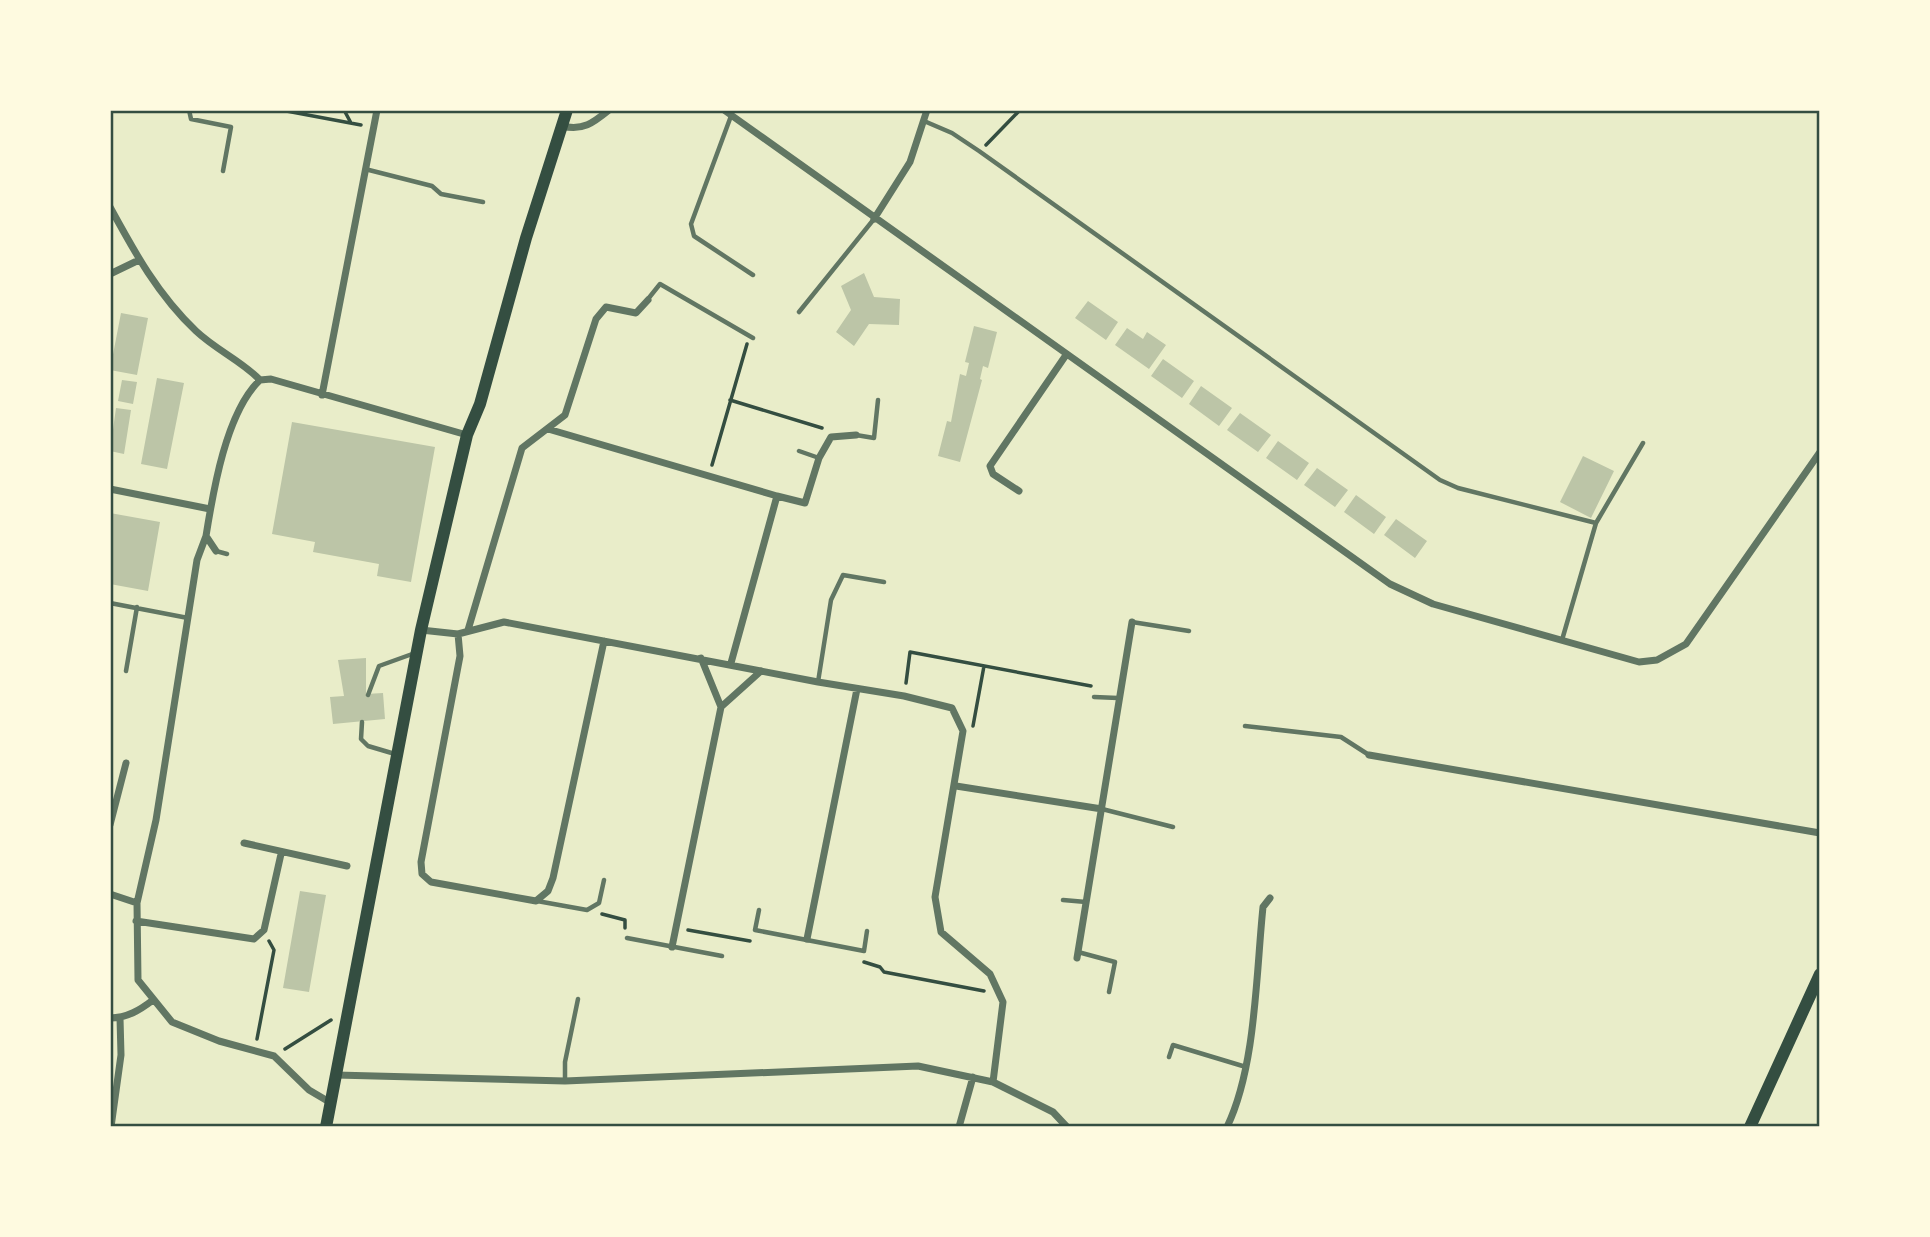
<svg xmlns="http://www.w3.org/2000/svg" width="1930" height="1237" font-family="'IBM Plex Sans',sans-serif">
  <rect width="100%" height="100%" fill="#e9edc9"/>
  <path fill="#bcc5a7" d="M864,273L874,297L900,299L899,325L869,324L854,346L836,332L851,310L841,286Z
    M1088,301L1118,322L1106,340L1075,318Z
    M121,313L148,318L137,375L110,370Z
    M974,326L997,332L988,368L983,366L980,379L982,380L960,462L938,456L947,421L951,422L960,374L966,376L969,363L965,362Z
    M1127,328L1143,339L1147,332L1166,345L1149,369L1115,345Z
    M1163,359L1194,381L1182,398L1151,376Z
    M157,378L184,383L167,469L141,464Z
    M122,380L137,382L133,404L118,401Z
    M1201,386L1232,408L1219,426L1189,404Z
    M116,408L131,410L124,454L110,451Z
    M1240,413L1271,435L1258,452L1227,430Z
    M292,422L435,447L411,582L377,576L379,564L313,552L315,542L272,534Z
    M1278,441L1309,463L1297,480L1266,458Z
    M1583,456L1614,471L1591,518L1560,502Z
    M1317,468L1348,490L1335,507L1304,485Z
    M1356,495L1386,517L1374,534L1344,512Z
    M110,513L160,522L148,591L110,584Z
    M1396,519L1427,541L1415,558L1384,535Z
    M366,658V694L383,693L385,719L333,724L330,697L344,696L338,660Z
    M300,891L326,895L309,992L283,988Z"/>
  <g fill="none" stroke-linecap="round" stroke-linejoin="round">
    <path stroke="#344e41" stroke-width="3.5" d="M281,110L361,125
      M344,110L351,123
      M986,145L1020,110
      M730,400L822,428
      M712,465L747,344
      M906,683L910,652L1091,686
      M973,726L984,666
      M602,914L625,920V928
      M688,930L750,941
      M864,962L880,967L884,972L984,991
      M257,1039L274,950L269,941
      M285,1049L331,1020"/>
    <path stroke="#617663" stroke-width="4.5" d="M189,110L191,119L231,127L223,171
      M731,116L691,224L694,236L753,275
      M924,121L952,133L979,151L1440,480L1458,488L1596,523L1562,640
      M365,169L432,186L441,194L483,202
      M648,299L660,284L753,338
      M799,312L874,219
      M856,435L874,438L878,400
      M799,451L819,458
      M1596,523L1643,443
      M216,551L227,554
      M110,603L188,618
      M1132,622L1189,631
      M126,671L137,607
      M818,682L831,600L843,575L884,582
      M368,695L379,666L415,653
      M1094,697L1118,698
      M362,722L361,739L368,746L395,754
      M1245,726L1341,737L1369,755
      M1102,809L1173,827
      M1063,900L1086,902
      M537,901L587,910L599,903L604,880
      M759,910L755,930L864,951L867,931
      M627,938L722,956
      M1078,952L1115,962L1109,992
      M1169,1057L1173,1045L1246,1067
      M565,1080V1062L578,999"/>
    <path stroke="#617663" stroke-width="7" d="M724,110L1390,584L1433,604L1639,662L1657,660L1686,644L1820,452
      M562,126C583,131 593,123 609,110
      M110,207C135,253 158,295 196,331C216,350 242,361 260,380L271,379L467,435
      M874,219L910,162L927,110
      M110,274L139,260
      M322,395L377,110
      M548,429L777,496L731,663
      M110,489L210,509
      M1019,491L993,474L990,466L1066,355
      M777,496L805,503L819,458L831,437L856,435
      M206,536L197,560L156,820L137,903L138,980L172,1022L219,1041L274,1056L309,1090L331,1103
      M216,551L206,536C213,492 226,412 260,380
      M421,630L458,634L504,622L818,682L904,696L952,708L963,731L935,897L941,932L990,974L1003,1002L993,1082
      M468,630L522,448L565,415L596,319L606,307L636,313L648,300
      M458,634L460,656L421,862L422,874L431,882L536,901L548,891L553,878L604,641
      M721,707L761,671
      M1369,755L1820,833
      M956,786L1102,809
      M110,825L126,763
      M244,843L347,866
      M110,894L137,903
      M136,921L254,939L264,930L281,854
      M807,939L857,689
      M672,947L721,707L701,658
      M1077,958L1132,622
      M110,1018C127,1018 140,1010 153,1000
      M336,1075L565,1081L918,1066L993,1082L1053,1112L1067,1127
      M111,1127L121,1055L120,1018
      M959,1127L973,1077
      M1227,1127C1256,1067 1256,974 1263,907L1270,898"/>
    <path stroke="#344e41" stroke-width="12" d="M1750,1127L1820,974"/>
    <path stroke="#344e41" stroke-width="12" d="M326,1127L421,630L467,435L480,404L526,238L567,110"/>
  </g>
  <rect width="1930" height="1237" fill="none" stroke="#fefae0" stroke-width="224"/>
  <rect x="112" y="112" width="1706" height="1013" fill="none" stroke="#344e41" stroke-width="2.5"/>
</svg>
